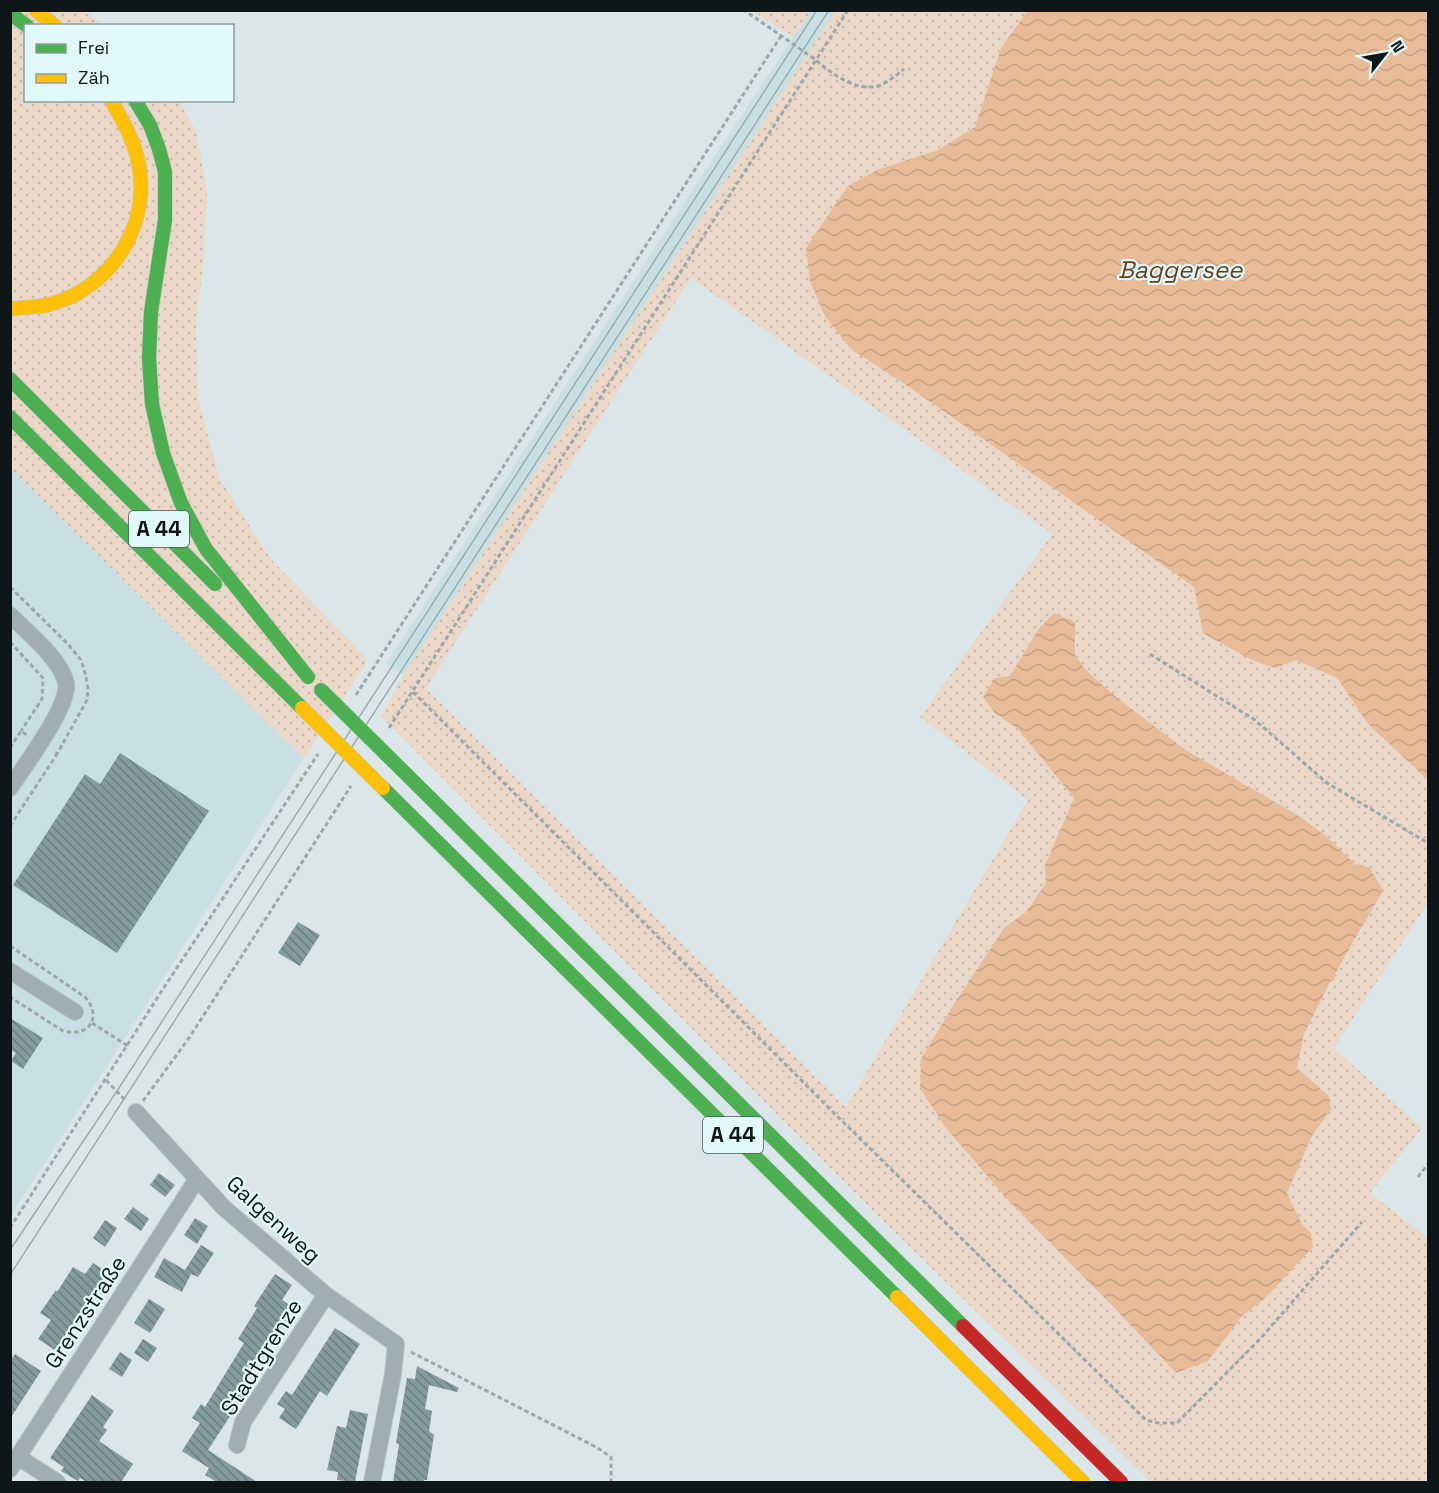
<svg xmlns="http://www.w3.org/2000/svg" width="1439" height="1493" font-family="'Space Grotesk',sans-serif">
  <defs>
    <pattern id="grass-dots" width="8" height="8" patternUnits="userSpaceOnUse" patternTransform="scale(1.5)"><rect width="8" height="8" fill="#ebd8c8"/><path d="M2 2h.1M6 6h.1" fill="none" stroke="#c8b9ab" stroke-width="1.8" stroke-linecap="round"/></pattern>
    <pattern id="water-waves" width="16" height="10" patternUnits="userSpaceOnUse" patternTransform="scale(1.5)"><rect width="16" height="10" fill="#e8bc98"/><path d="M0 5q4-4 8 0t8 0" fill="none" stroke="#c6a182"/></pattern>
    <pattern id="building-back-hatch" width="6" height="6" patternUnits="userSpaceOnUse" patternTransform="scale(1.5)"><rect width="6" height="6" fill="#849c9e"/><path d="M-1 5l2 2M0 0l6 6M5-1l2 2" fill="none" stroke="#6a7e80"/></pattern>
  </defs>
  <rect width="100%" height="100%" fill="#dae6e8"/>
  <path fill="#c8e0e3" d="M811,11H835L404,675L386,664L708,166Z
    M11,469L304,758L11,1216Z"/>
  <path fill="url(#grass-dots)" fill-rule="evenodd" d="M10,11H84L103,25L26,26V100L179,101L196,131L207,191L204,260L196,321L198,398L219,478L270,558L368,660L304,758L11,469Z
    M752,11H811L794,37Z
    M835,11H1028L1001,48L975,127L938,150L877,170L851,349L912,389L1194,587L1203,633L1296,660L1337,678L1369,725L1428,780V903L1334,1048L1422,1128L1370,1193L1428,1238V1482H1151L872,1210L381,716L404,675ZM691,278L1052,534L920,717L1028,800L846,1107L426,688ZM1038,630L1076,639L1075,656L1087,671L1116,697L1187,751L1296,814L1325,835L1355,864L1369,867L1363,928L1335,974V980L1330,982L1304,1034L1297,1068L1309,1078L1331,1109L1312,1136L1287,1193L1302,1224L1311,1233L1313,1247L1265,1298L1242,1316L1228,1333L1176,1373L1007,1199L946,1128L921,1059L952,1006L1004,928L1026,912L1046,883L1045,865L1074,797L1018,729L995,713L1010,676Z"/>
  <path fill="url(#water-waves)" d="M1028,10L1428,11V780L1369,725L1337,678L1296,660L1275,668L1250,659L1203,633L1194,587L912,389L851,349L825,316L810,281L806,248L848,186L877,170L938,150L975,127L1001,48Z
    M1054,613L1075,622V656L1087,671L1116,697L1187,751L1296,814L1325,835L1355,864L1369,867L1383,890L1335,974V980L1330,982L1304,1034L1297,1068L1329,1096L1331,1109L1312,1136L1287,1193L1302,1224L1311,1233L1313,1247L1265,1298L1242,1316L1208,1361L1176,1373L1120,1314L1007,1199L946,1128L920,1088L921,1059L952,1007L1004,928L1026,912L1046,883L1045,865L1074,798L1018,729L995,713L983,697L995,678L1010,676L1038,630Z"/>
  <path fill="url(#building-back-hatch)" d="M120,753L209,811L117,953L13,885L85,774L100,784Z
    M298,922L320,935L300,966L278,953Z
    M10,1018L43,1038L23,1069L11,1061L16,1053L10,1049Z
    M159,1173L175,1185L165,1197L150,1185Z
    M133,1207L149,1219L141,1231L124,1219Z
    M195,1218L208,1226L197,1244L184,1235Z
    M105,1220L117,1228L105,1247L93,1238Z
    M201,1245L214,1253L198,1277L191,1274L182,1292L154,1277L164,1258L185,1270Z
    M93,1263L108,1273L55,1350L38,1339L51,1320L40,1313L56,1290L57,1292L73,1267L85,1274Z
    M275,1274L292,1285L282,1300L294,1308L243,1386L248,1389L208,1450L257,1482H217L205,1475L209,1468L182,1451L200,1423L192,1418L201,1404L205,1407L244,1343L238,1339L257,1308L254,1306Z
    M149,1299L165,1309L150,1333L134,1323Z
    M335,1328L360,1344L327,1396L320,1391L296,1429L279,1418L285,1409L277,1404L286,1391L292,1395Z
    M143,1339L157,1348L148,1362L134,1353Z
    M120,1352L132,1360L122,1377L109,1369Z
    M15,1354L41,1371L10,1419V1361Z
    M417,1366L459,1388L457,1392L429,1385L425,1409L432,1411L429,1431L434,1435L427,1480H424V1482H393L399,1444L396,1443L407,1378L415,1379Z
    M92,1395L114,1411L103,1427L107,1430L99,1441L133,1464L121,1482H87L80,1478L78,1481L61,1471L64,1467L50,1458Z
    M350,1410L368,1414L355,1482L337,1480L338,1472L327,1470L337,1426L346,1428Z"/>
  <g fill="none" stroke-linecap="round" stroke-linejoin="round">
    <defs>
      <path id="street" d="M10,615C27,632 61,659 66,683C70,706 24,766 10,788
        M10,971L75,1012
        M136,1112L224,1208L326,1295L396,1344L393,1374L372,1482
        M237,1445L243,1422L326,1295
        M18,1457L57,1482
        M10,1469L197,1179"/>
      <path id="fast" d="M10,13L27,26
        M135,100L150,125L159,149L165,172V220L151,312L149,358L152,404L163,453L181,503L206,549L308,677
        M10,379L215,584
        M10,417L302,708
        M401,769L963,1326
        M383,788L897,1297"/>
      <path id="slow" d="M36,10L55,26
        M10,309C23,307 38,308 51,304C109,288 147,231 140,172C137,145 124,123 111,100
        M897,1297L1083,1482"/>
      <path id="jam" d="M963,1326L1121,1482"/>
    </defs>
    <use href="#street" stroke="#bac4c6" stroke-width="18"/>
    <use href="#fast" stroke="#bac4c6" stroke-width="15"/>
    <use href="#slow" stroke="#bac4c6" stroke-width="15"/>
    <use href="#jam" stroke="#bac4c6" stroke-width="15"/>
    <path stroke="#9ba7a9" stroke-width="3" stroke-dasharray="4.5 3" stroke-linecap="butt" d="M848,10L816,60C833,75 862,96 885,83C892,79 898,74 904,69
      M10,587L67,643L81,660L86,676L88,689L87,700L57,754L54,752
      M10,642L43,678L42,699L21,731
      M1150,654L1255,720L1327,783L1428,843
      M413,692L835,1114L1146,1420L1158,1423H1177L1260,1339L1362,1222
      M356,695L781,36
      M389,728L816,60L744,10
      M10,748L21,731L28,736
      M10,826L57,754
      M10,946L85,997C103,1017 89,1038 63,1031L10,997
      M92,1023L128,1046
      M106,1080L126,1101
      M143,1101L189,1038L351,786
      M1418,1177L1428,1164
      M10,1228L163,989L318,754
      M411,1352L596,1447L611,1457V1482"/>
    <use href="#street" stroke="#9faeb0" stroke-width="16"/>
    <use href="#fast" stroke="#4caf50" stroke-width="14"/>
    <use href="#slow" stroke="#ffc107" stroke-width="14"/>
    <use href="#jam" stroke="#c62828" stroke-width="14"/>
    <path stroke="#9eaaac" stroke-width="1.5" d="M10,1250L117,1091L817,10
      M10,1275L829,10"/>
    <defs>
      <path id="fast-bridge" d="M321,690L401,769"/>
      <path id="slow-bridge" d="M302,708L383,788"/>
    </defs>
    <use href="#fast-bridge" stroke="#bac4c6" stroke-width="15" stroke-linecap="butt"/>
    <use href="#slow-bridge" stroke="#bac4c6" stroke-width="15" stroke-linecap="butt"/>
    <use href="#fast-bridge" stroke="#4caf50" stroke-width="14"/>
    <use href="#slow-bridge" stroke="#ffc107" stroke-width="14"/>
  </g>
  <g text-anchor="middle" stroke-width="4.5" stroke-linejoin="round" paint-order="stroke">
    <g fill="#e1f9fb" stroke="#4d5a5b" stroke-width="1.5">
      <rect x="129" y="511" width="60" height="36" rx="4.5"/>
      <rect x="703" y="1117" width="60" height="36" rx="4.5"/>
    </g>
    <g font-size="21" font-weight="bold" fill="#0e1617">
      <text x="159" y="536">A 44</text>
      <text x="733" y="1142">A 44</text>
    </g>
    <g font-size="22" fill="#0e1617" stroke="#e1f9fb">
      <text transform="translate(274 1219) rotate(42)" y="8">Galgenweg</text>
      <text transform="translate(85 1312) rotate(-57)" y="8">Grenzstraße</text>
      <text transform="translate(261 1357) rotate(-58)" y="8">Stadtgrenze</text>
    </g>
    <g font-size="24" font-style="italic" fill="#6b3e17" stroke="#e1f9fb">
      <text x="1180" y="278">Baggersee</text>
    </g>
  </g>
  <rect width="1439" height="1493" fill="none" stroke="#0e1617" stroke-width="24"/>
  <rect x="24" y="24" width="210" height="78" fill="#e1f9fb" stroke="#8d9ea0" stroke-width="1.5"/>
  <rect x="36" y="44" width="30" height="9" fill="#4caf50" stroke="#8d9ea0" stroke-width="1.5"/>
  <text x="78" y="54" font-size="18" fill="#0e1617">Frei</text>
  <rect x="36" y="74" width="30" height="9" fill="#ffc107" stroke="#8d9ea0" stroke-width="1.5"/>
  <text x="78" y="84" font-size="18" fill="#0e1617">Zäh</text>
  <g transform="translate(1385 54) rotate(59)" stroke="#e1f9fb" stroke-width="4.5" paint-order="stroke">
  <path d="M0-4.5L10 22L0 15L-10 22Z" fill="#0e1617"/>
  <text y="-9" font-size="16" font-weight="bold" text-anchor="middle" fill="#0e1617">N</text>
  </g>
</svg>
